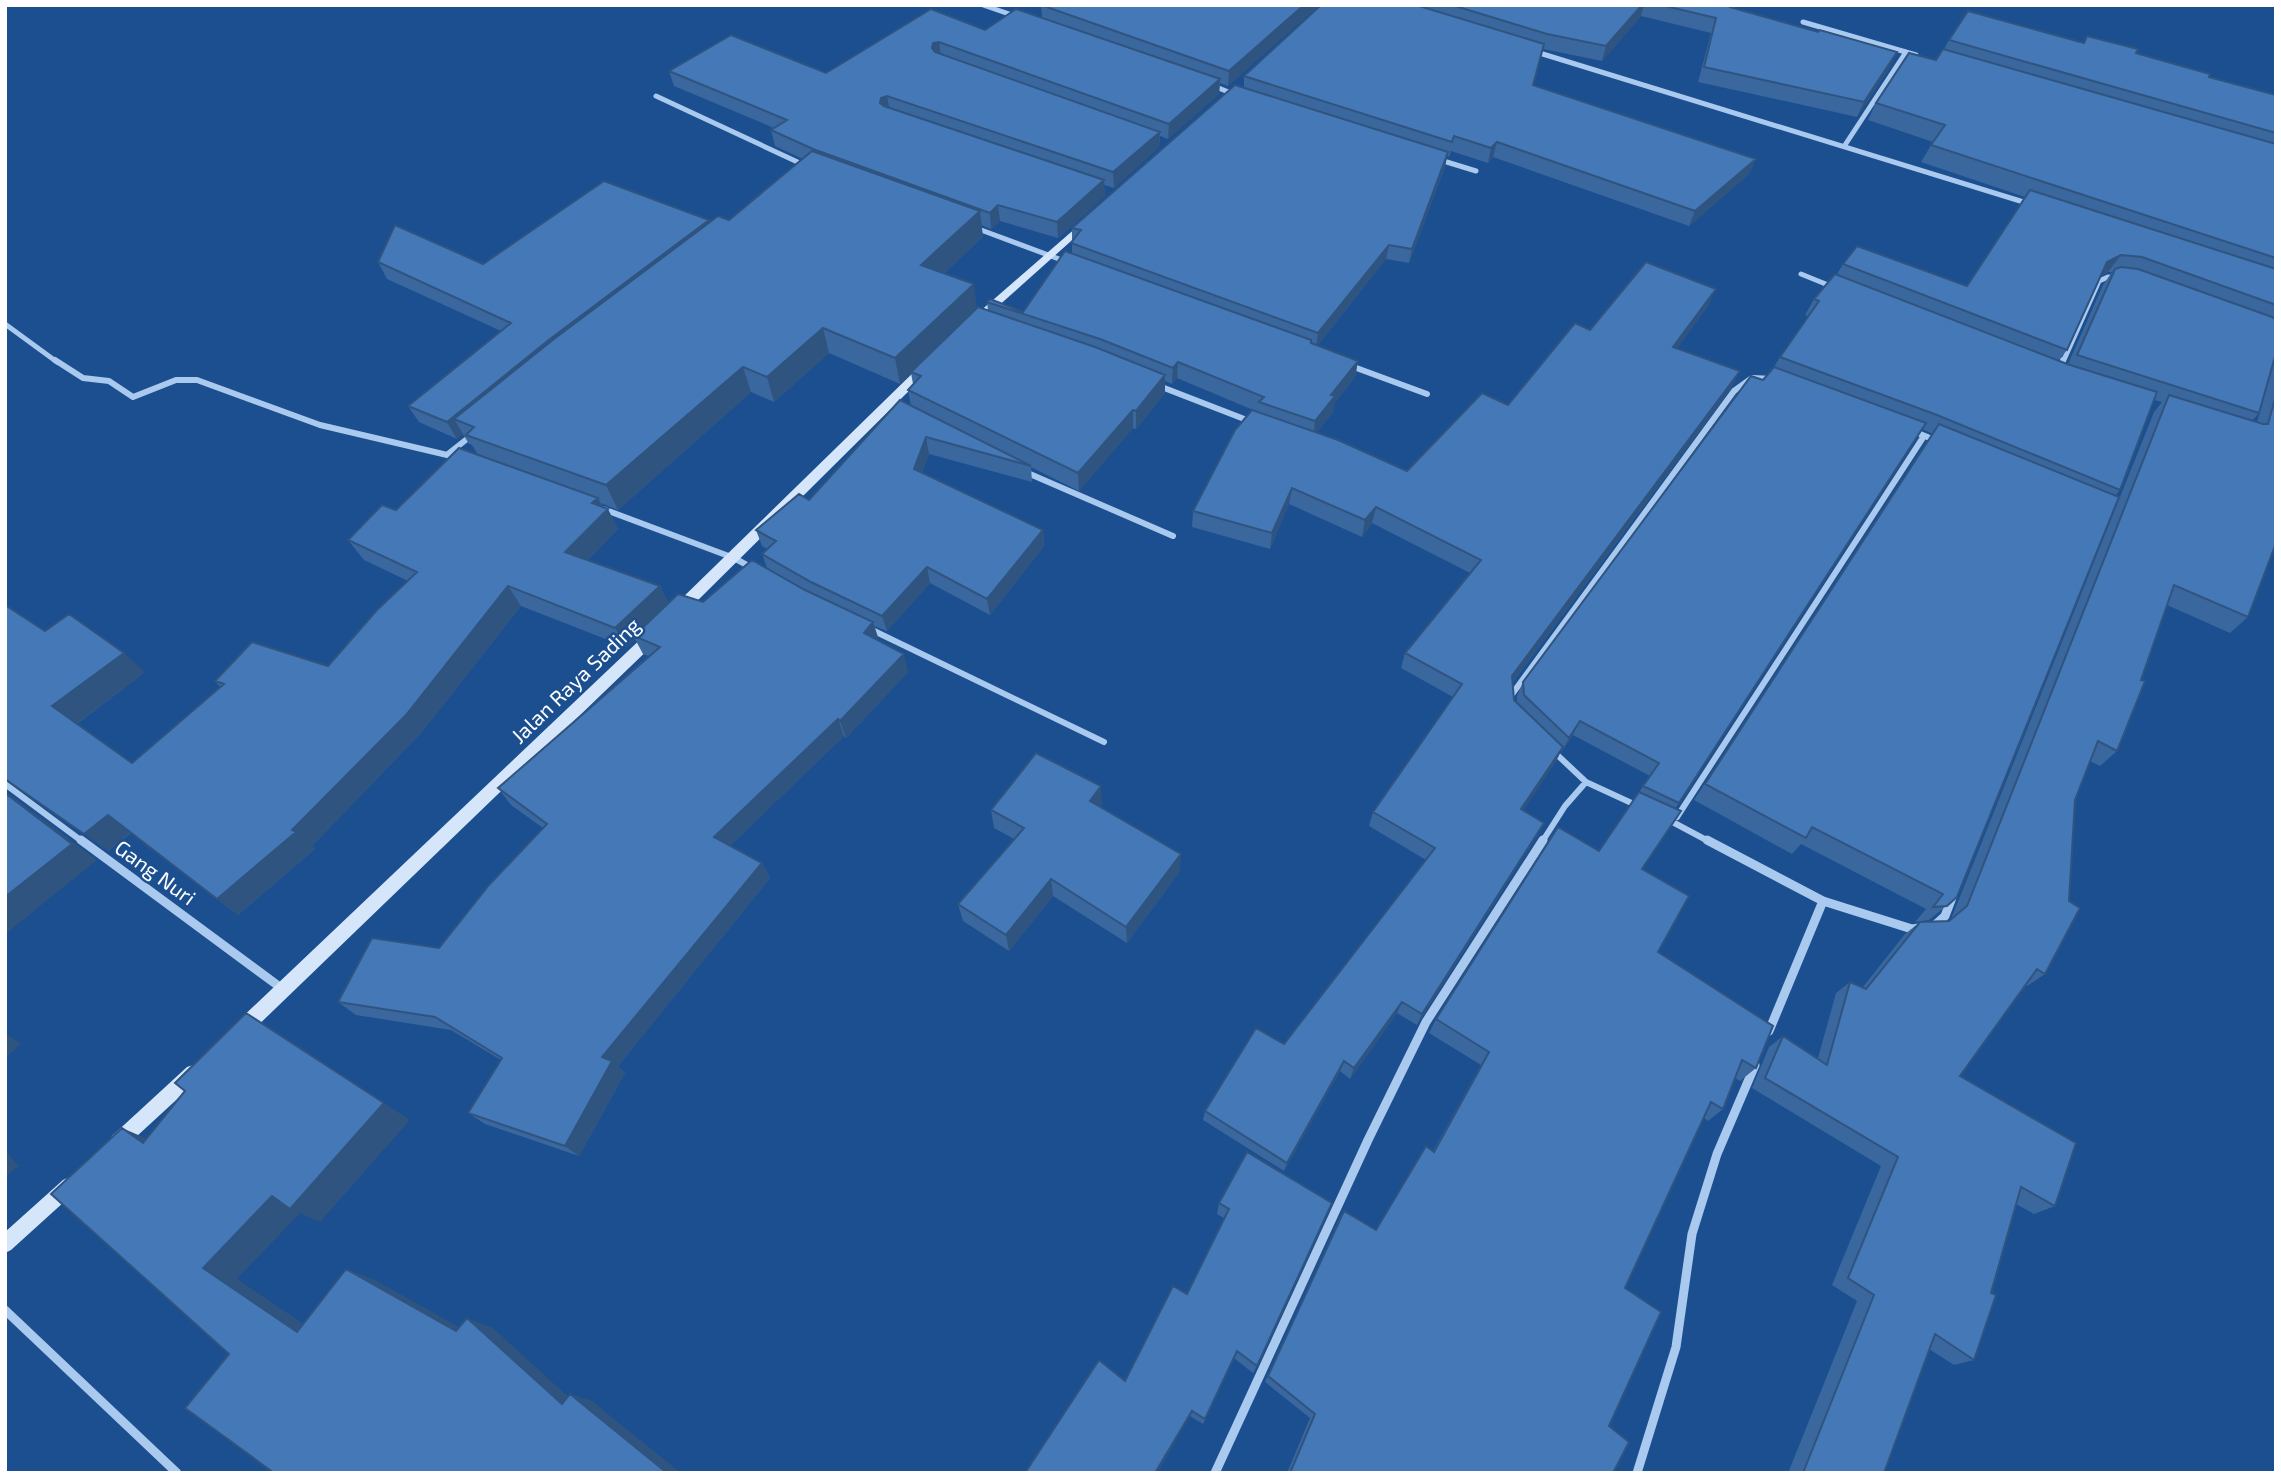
<svg xmlns="http://www.w3.org/2000/svg" width="2281" height="1478" font-family="'Exo 2',sans-serif">
  <rect width="100%" height="100%" fill="#1b4f8f"/>
  <g fill="none" stroke-linecap="round" stroke-linejoin="round">
    <path stroke="#a9c9ee" stroke-width="5" d="M983,5L1015,16
      M1803,22L1916,55
      M1533,51L2030,204
      M1211,85L1236,95
      M656,96L804,165
      M1845,145L1906,52
      M1437,159L1476,171
      M973,227L1067,262
      M1801,274L1833,287
      M5,324L57,362
      M2063,362L2099,281L2108,277L2118,278"/>
    <path stroke="#a9c9ee" stroke-width="6" d="M55,360L83,378L109,381L133,397L176,380H197L320,425L460,458
      M1351,366L1427,394
      M2059,370L2063,360
      M1159,386L1252,422
      M1913,431L1937,441
      M448,454L472,435
      M1023,471L1173,536
      M603,509L734,558L754,569
      M870,629L1104,742
      M1510,697L1734,391L1752,378L1774,379
      M1552,750L1586,782L1638,806
      M5,784L83,842
      M1677,817L1924,436
      M1665,818L1710,842
      M1542,842L1565,806L1586,782"/>
    <path stroke="#a9c9ee" stroke-width="9" d="M81,840L284,990
      M1707,840L1823,901L1912,929L1919,928
      M1934,926L1945,916L1953,895
      M1769,1031L1823,901
      M5,1310L177,1473
      M1215,1473L1368,1140L1426,1022L1543,840
      M1637,1473L1676,1347L1692,1234L1717,1154L1755,1065"/>
    <path fill="#d6e6fa" fill-rule="evenodd" d="M1085,220L1090,223L1089,225L986,317H978V313Z
      M924,365L928,366V372L684,614H674L672,610L674,606L920,366Z
      M652,632L659,637L657,641L248,1035L242,1037L236,1035L234,1029L236,1023L647,633Z
      M193,1065L199,1067L201,1073L199,1079L124,1148L118,1151L112,1148L109,1142L112,1136L187,1067Z
      M69,1177L75,1180L78,1186L75,1192L11,1250L5,1253V1232L63,1180Z"/>
  </g>
  <path fill="#3a679d" fill-rule="evenodd" d="M1041,5H1319L1228,86L1220,83L1219,94L1168,139L1160,136L1159,147L1114,188L1104,185L1105,196L1058,238L1000,221L991,229L981,225L983,237L944,273L977,308L988,311L987,302L1023,312L1072,254V228L1244,87V76L1321,5H1733L1732,8L1890,67L1857,117L1698,82L1711,33L1641,16L1602,61L1543,49L1533,85L1756,159L1749,174L1689,226L1493,157L1488,163L1451,151L1449,157L1447,156L1445,167L1409,263L1386,259L1317,346L1358,361L1355,377L1334,404L1333,412L1316,433L1407,471L1508,405L1590,330L1708,306L1677,348L1732,387L1513,682L1514,700L1517,703V696L1523,682L1774,367L1780,357L1808,316L1805,315L1814,299L1837,274L1843,264L1967,286L2025,197L1921,162L1933,142L1868,120L1876,103L1936,60L1944,49L1949,40L2083,43L2087,36L2209,77L2276,95V353L2259,413L2252,421L2257,422L2276,355V549L2274,548L2248,617L2230,633L2167,605L2117,751L2100,766L2090,761L2075,800L2045,974L2027,986L2026,985L1960,1076L2055,1206L2034,1214L2016,1204L1974,1360L1954,1365L1929,1349L1884,1473H1788L1857,1301L1832,1285L1881,1166L1752,1088L1769,1047L1783,1036L1818,1058L1836,993L1850,982L1863,987L1905,934L1920,922L1949,921L1951,919L2154,412L2162,402L2154,400L2120,490L2115,496L1957,897L1929,920L1915,922L1926,909L1801,844L1792,854L1694,800L1933,434L1922,429L1675,809L1642,869L1658,952L1756,1068L1740,1081L1735,1078L1723,1109L1708,1121L1704,1118L1625,1288L1609,1426L1613,1473H1287L1310,1418L1265,1382L1339,1221L1344,1211L1376,1230L1426,1146L1433,1151L1481,1065L1429,1033L1436,1019L1599,851L1650,776L1573,735L1562,751H1561L1556,761L1523,810L1544,823L1537,836L1417,1025L1397,1013L1350,1079L1340,1071L1284,1171L1203,1120L1205,1111L1284,1044L1426,860L1369,826L1373,812L1453,697L1401,668L1405,653L1470,573L1372,523L1362,537L1289,504L1270,549L1192,527L1193,511L1258,412L1177,378L1172,384L1165,381V393L1136,429L1133,428L1079,491L1031,467L1032,482L929,454L922,472L1043,530L1044,546L990,615L930,583L887,631L874,626L878,641L908,672L846,738L844,736L730,846L762,863L770,878L618,1066L625,1073L579,1156L485,1124L468,1113L501,1060L451,1030L356,1015L338,1002L439,948L543,828L511,805L498,788L648,656L643,654L635,639L626,647L521,606L421,733L312,846L315,849L238,915L131,833L108,851L45,631L145,672L77,724L132,763L220,687L215,681L328,666L408,581L364,560L348,540L396,510L478,455L472,445L469,444L463,434L457,439L419,422L408,406L501,331L387,279L378,262L483,264L709,222L729,220L803,159L775,146L771,130L774,128L674,86L669,71L826,73L931,9L985,30L1042,17ZM2108,272H2112L2103,285L2068,364L2059,360L2067,350L2101,276ZM829,353L900,384L911,373L913,384L908,390L911,406L809,500L756,530L762,546L767,549L762,554L767,568L703,602L668,603L660,586L588,560L618,529L601,503L618,510L751,392L774,402Z
    M1102,804L1100,807L1180,871L1127,943L1053,896L1009,951L963,921L958,904L1014,839L994,828L991,810Z
    M1247,1152L1257,1366L1253,1373L1234,1358L1203,1424L1190,1416L1157,1473H1025L1125,1381L1187,1294L1224,1218L1217,1214L1219,1203Z"/>
  <path fill="#305480" d="M1304,5H1319L1228,86L1229,71Z
    M1642,5H1644L1641,16L1602,61L1606,46Z
    M939,42L941,57L932,48L933,43Z
    M1897,52L1890,67L1857,117L1864,102Z
    M1220,79L1219,94L1168,139L1169,124Z
    M887,96L890,112L880,103L881,98Z
    M1160,132L1159,147L1114,188L1113,172Z
    M1497,142L1493,157L1488,163L1491,148Z
    M1448,152L1445,167L1409,263L1412,249Z
    M1756,159L1749,174L1689,226L1695,211Z
    M1104,180L1105,196L1058,238L1057,222Z
    M998,205L1000,221L991,229L990,213Z
    M980,211L983,237L926,291L921,265Z
    M709,220L714,237L454,419L463,434L457,439L447,422L550,339Z
    M1389,245L1386,259L1316,347L1318,333Z
    M2121,255L2108,272L2094,279L2107,262Z
    M974,284L977,310L900,384L895,358Z
    M1716,289L1708,306L1666,364L1673,347Z
    M823,328L829,353L774,402L767,377Z
    M1358,361L1355,377L1334,404L1333,412L1313,437L1315,421L1331,395Z
    M1178,362L1177,378L1172,384L1173,368Z
    M743,367L751,392L618,510L606,485Z
    M1740,371L1732,387L1506,691L1512,676Z
    M1165,375V393L1136,429V411Z
    M1133,410V428L1079,491L1078,473Z
    M926,437L929,454L917,485L914,469Z
    M1292,488L1289,504L1270,549L1272,533Z
    M598,498L605,512L608,509L618,529L577,572L565,552L592,503Z
    M1376,507L1372,523L1362,537L1365,520Z
    M1043,530L1044,546L990,615L987,599Z
    M927,567L930,583L887,631L882,616Z
    M508,586L521,606L421,733L312,846L315,849L238,915L217,899L292,830Z
    M660,586L669,606L634,636L635,639L626,647L615,628Z
    M873,622L879,640L869,651L864,633Z
    M124,653L145,672L75,725L52,706Z
    M904,654L908,672L846,738L840,721Z
    M838,719L844,736L723,853L714,837Z
    M1580,721L1573,735L1562,751L1569,738Z
    M1563,747L1556,761L1515,823L1521,809Z
    M1101,786L1102,804L1091,819L1090,801Z
    M5,791L97,860L8,932L5,930Z
    M108,815L131,832L108,851L84,834Z
    M1544,823L1537,836L1417,1025L1422,1014Z
    M1181,854L1180,871L1127,943L1126,927Z
    M762,863L770,878L618,1066L625,1073L579,1156L565,1146L602,1057Z
    M1051,879L1053,896L1009,951L1006,935Z
    M1402,1002L1397,1013L1350,1079L1354,1068Z
    M246,1013L410,1120L320,1222L300,1213L237,1279L329,1341L297,1332L203,1268Z
    M5,1033L21,1044L5,1058Z
    M1344,1061L1340,1071L1284,1171L1287,1163Z
    M122,1128L157,1143H143Z
    M5,1150L19,1166L5,1177Z
    M346,1269L375,1280L482,1340L456,1331Z
    M467,1318L493,1328L584,1411L562,1404Z
    M570,1394L592,1401L681,1473H667Z
    M1192,1411L1190,1416L1157,1473H1155Z"/>
  <path fill="#4478b7" stroke="#305480" stroke-width="2" d="M1041,5H1304L1229,71Z
    M1321,5H1416L1544,44L1533,85L1756,159L1695,211L1497,142L1491,148L1454,136L1452,142L1244,76Z
    M1452,5H1642L1606,46L1547,34Z
    M1661,5H1731L1730,7L1818,32L1820,30L1897,52L1864,102L1704,67L1716,18Z
    M931,9L985,30L1016,9L1220,79L1169,124L939,42L933,43L932,48L935,52L1160,132L1113,172L887,96L881,98L880,103L884,106L1104,180L1057,222L998,205L990,213L813,149L771,130L787,120L669,71L731,35L826,73Z
    M1968,11L2084,43L2087,36L2138,49L2136,53L2210,74L2209,77L2276,95V133L1949,40Z
    M1943,49L2276,144V258L1931,145L1945,125L1876,103L1909,53L1936,60Z
    M1235,85L1448,152L1412,249L1389,245L1318,333L1071,243L1081,230L1072,228Z
    M812,151L980,211L921,265L974,284L895,358L823,328L767,377L743,367L606,485L466,435L474,427L454,419L554,339L718,216L729,220Z
    M604,181L709,220L550,339L447,422L408,406L511,323L378,262L395,225L483,264Z
    M2030,190L2276,269V305L2142,257L2121,255L2107,262L2067,350L1843,264L1857,246L1967,286Z
    M1065,251L1311,340V343L1358,361L1331,395L1335,396L1315,421L1259,402L1264,397L1178,362L1173,368L1100,339L987,302L990,299L1023,312Z
    M1646,262L1716,289L1673,347L1740,371L1512,676L1514,700L1563,747L1521,809L1544,823L1422,1014L1402,1002L1354,1068L1344,1061L1287,1163L1205,1111L1256,1028L1284,1044L1435,848L1373,812L1462,684L1405,653L1481,560L1376,507L1365,520L1292,488L1272,533L1193,511L1235,430L1252,410L1338,440L1407,471L1482,393L1508,405L1575,323L1590,330Z
    M2121,267L2138,269L2272,317L2276,320V353L2259,413L2077,355L2115,269Z
    M1835,274L2067,364L2157,392L2120,490L1937,415L1780,357L1819,301L1814,299Z
    M978,307L1095,347L1165,375L1136,411L1133,410L1078,473L908,390L921,376L911,372Z
    M1774,367L1926,423L1679,803L1643,786L1659,763L1580,721L1569,738L1524,695L1523,682L1751,376L1763,380Z
    M2169,395L2263,424H2268L2276,395V543L2248,617L2174,585L2141,680L2145,681L2117,751L2098,741L2075,800L2069,901L2080,908L2045,974L2037,969L1960,1076L2076,1143L2055,1206L2021,1187L1991,1293L1996,1295L1974,1360L1935,1334L1884,1473H1803L1874,1295L1848,1278L1898,1157L1765,1078L1783,1036L1827,1065L1850,982L1866,989L1920,922L1949,921L1967,906Z
    M900,400L1031,466L926,437L914,469L1043,530L987,599L927,567L882,616L811,582L762,554L776,541L756,530L799,494L809,500Z
    M1939,424L2119,497L1957,897L1947,906L1933,907L1943,894L1812,827L1806,838L1705,784Z
    M459,448L598,498L592,503L608,509L565,552L660,586L615,628L508,586L406,715L292,830L296,832L217,899L108,815L84,834L5,779V605L45,631L69,614L124,653L52,706L132,763L224,684L215,681L252,642L328,666L377,610L417,572L348,540L382,505L396,510Z
    M752,560L805,590L873,622L864,633L904,654L840,721L838,719L714,837L762,863L602,1057L612,1061L565,1146L468,1113L502,1058L435,1017L338,1002L372,938L439,948L489,885L547,824L498,788L660,647L634,636L678,594L703,602Z
    M1036,753L1101,786L1090,801L1181,854L1126,927L1051,879L1006,935L958,904L1024,828L991,810Z
    M1639,792L1681,811L1642,869L1689,896L1658,952L1773,1026L1756,1068L1742,1060L1723,1109L1711,1102L1625,1288L1661,1312L1609,1426L1629,1442L1613,1473H1290L1315,1414L1268,1376L1344,1211L1376,1230L1426,1146L1434,1152L1489,1052L1436,1019L1558,827L1599,851Z
    M5,793L72,844L5,897Z
    M246,1013L384,1103L290,1209L272,1196L203,1268L297,1332L346,1269L456,1331L467,1318L562,1404L570,1394L667,1473H274L185,1408L229,1354L51,1194L122,1128L143,1143L185,1091L175,1083Z
    M1247,1152L1332,1203L1257,1366L1237,1351L1205,1419L1192,1411L1155,1473H1025L1099,1360L1125,1381L1173,1286L1187,1294L1229,1209L1219,1203Z"/>
  <g text-anchor="middle" stroke-width="5" stroke-linejoin="round" paint-order="stroke">
    <g font-size="21" fill="#fff" stroke="#1b4f8f">
      <text transform="translate(576 681) rotate(-44)" y="7">Jalan Raya Sading</text>
      <text transform="translate(155 873) rotate(36)" y="7">Gang Nuri</text>
    </g>
  </g>
  <rect width="2281" height="1478" fill="none" stroke="#ffffff" stroke-width="14"/>
</svg>
